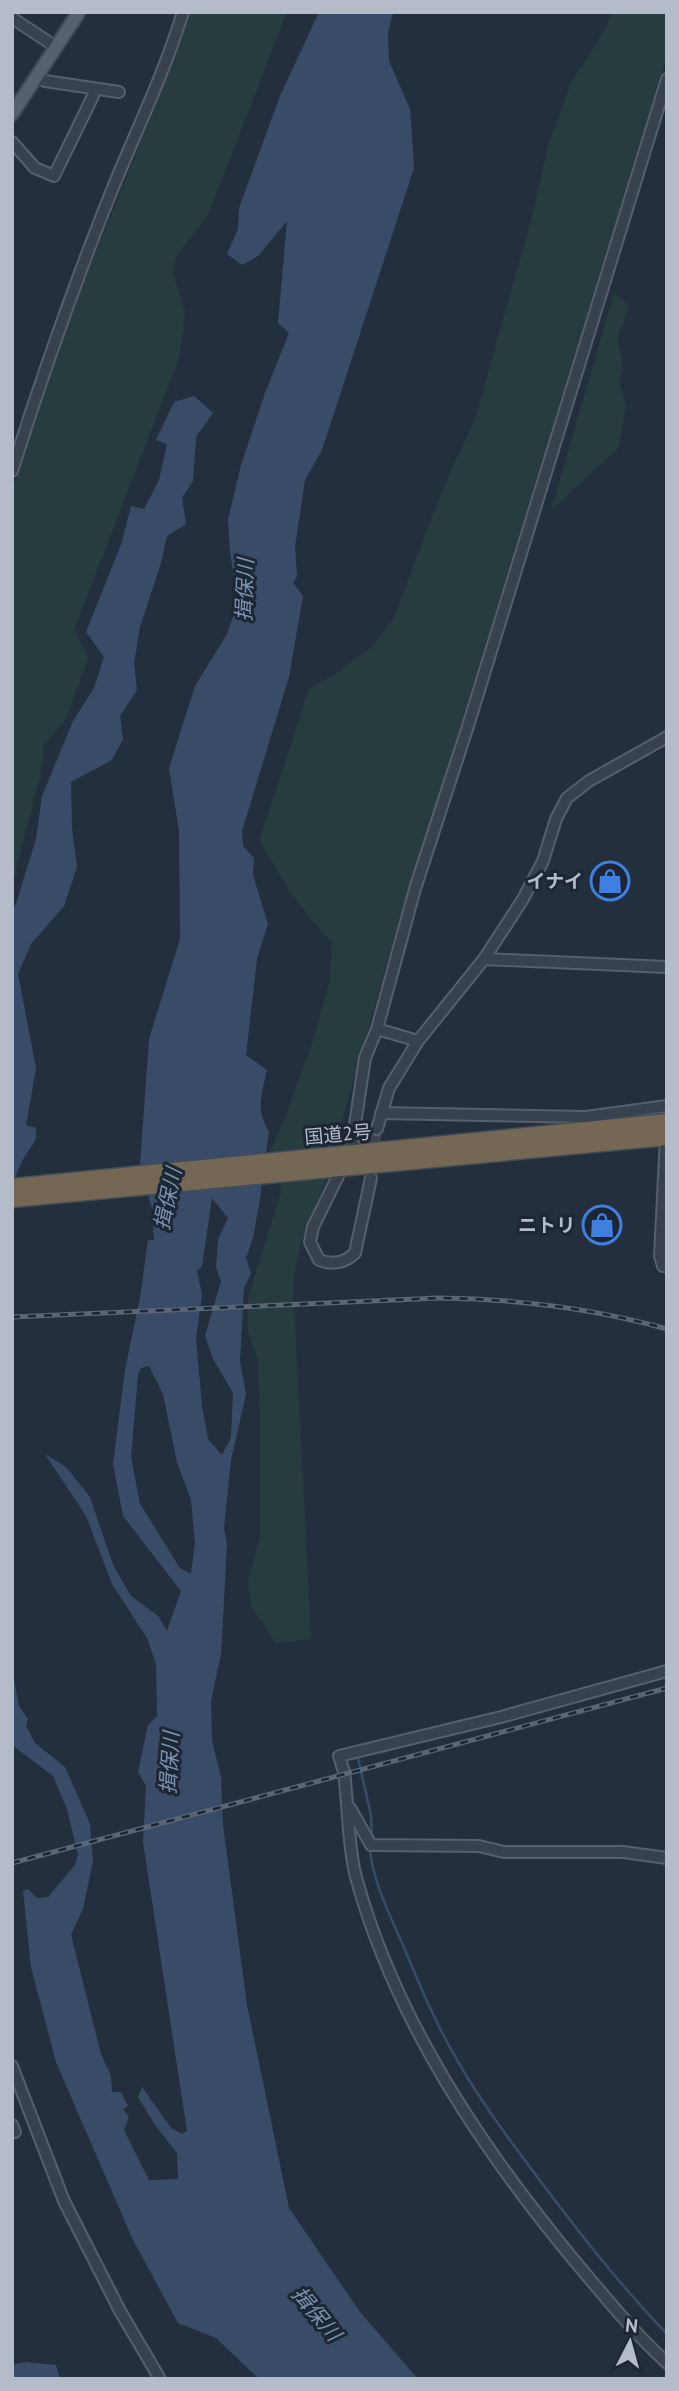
<svg xmlns="http://www.w3.org/2000/svg" width="679" height="2391" font-family="'PT Sans','Noto Sans JP',sans-serif">
  <rect width="100%" height="100%" fill="#242f3e"/>
  <path fill="#263c3f" d="M188,12H287L208,215L176,257L173,273L185,311L180,356L74,630L88,658L67,717L43,746V763L12,886V490L69,319L164,84Z
    M613,12H667V56L386,966L323,1188L300,1245L293,1285L311,1639L276,1643L251,1606L248,1581L260,1537V1417L258,1360L248,1331V1298L282,1189L271,1149L285,1118L315,1034L330,979L332,941C300,912 281,877 259,840L309,689L338,672L370,648L393,620L441,493L475,419L532,217L548,146L571,83L601,36Z
    M614,293L629,306L618,337L623,367L619,381L626,405L619,447L551,511Z"/>
  <path fill="#394c67" fill-rule="evenodd" d="M319,12H393L388,33L389,61L410,109L414,168L322,450L305,480L295,546L297,576L293,583L303,596L289,677L242,831L243,846L254,858L253,875L268,924L257,959L246,1055L267,1070C262,1092 255,1112 269,1131L260,1199L253,1238L246,1258L251,1273L244,1288L240,1361L246,1394L231,1460L224,1528L227,1545L221,1654L211,1701L212,1741L221,1777L223,1825L247,2005L289,2208L360,2312L418,2379H259L216,2338L178,2323L132,2238L56,2062L31,1967L23,1891L28,1889L37,1898L48,1897L75,1865L78,1855L67,1809L53,1776L12,1745V1669L19,1706L28,1719L26,1726L35,1743L65,1767L90,1824L93,1861L83,1909L71,1935L101,2054L111,2076L112,2092H121L128,2106L123,2109L129,2117L124,2130L149,2180L178,2179L177,2153L155,2125L138,2097L142,2087L171,2128L182,2134L187,2131L143,1842L146,1786L138,1772L148,1725L157,1716L156,1664L147,1638L112,1584L86,1516L45,1454L66,1467L90,1497L113,1565L131,1596L158,1616L167,1631L181,1591L123,1516L113,1464L125,1370L140,1298L148,1240H154L152,1209L140,1165L149,1039L180,939L179,831L169,768L195,686L227,634L238,603L230,552L228,520L241,465L265,393L289,333L278,323L287,221L258,256L242,265L227,254L238,229L239,208L280,96ZM212,1198L228,1218L218,1240L216,1268L221,1281L205,1336L213,1359L233,1393L231,1438L222,1455L208,1439L202,1406L196,1338L202,1295L197,1271L202,1266ZM149,1366L163,1394L177,1462L191,1500L195,1543L191,1574L180,1568L140,1504L131,1457L138,1375L141,1368Z
    M194,396L213,413L196,437L193,481L182,498L186,524L167,536L161,563L140,627L134,663L137,690L120,716L123,739L112,760L71,782L72,829L77,867L64,906L31,944L18,974L36,1068L26,1125L36,1128V1139L22,1161L12,1186V909L16,904L36,839L42,796L73,721L94,688L104,657L86,632L122,542L131,506L144,509L159,480L167,444L156,440L174,402Z
    M26,2362L56,2365L60,2379H12V2365Z"/>
  <g fill="none" stroke-linecap="round" stroke-linejoin="round">
    <path stroke="#394c67" stroke-width="2.5" d="M357,1754L371,1815L372,1840
      M370,1850C372,1879 391,1918 403,1945C420,1986 437,2027 460,2065C482,2103 509,2139 535,2174C577,2230 619,2284 667,2334
      M667,2295V2304"/>
    <path stroke="#3a4453" stroke-width="10" stroke-dasharray="10 5" stroke-linecap="butt" d="M373,1157L377,1129"/>
    <defs>
      <path id="minor" d="M12,18L56,47
        M37,77L45,81L119,92
        M12,142L35,168L54,176L93,96L94,89
        M12,471C42,376 75,282 112,190C136,131 164,74 183,12
        M484,959L667,967
        M377,1029L418,1041
        M381,1113L586,1117L667,1106
        M377,1129L389,1088L418,1041L484,959L523,899L543,861L556,819L567,798L589,781L667,737
        M666,1137L660,1256L663,1266H667
        M353,1154V1138L365,1058L377,1029L415,889L468,726L667,79
        M342,1168L313,1227L310,1242L319,1260C332,1265 345,1263 355,1253L371,1178
        M667,1671L501,1717L339,1756L344,1772C348,1803 348,1848 356,1877C395,2021 484,2152 578,2265C607,2299 634,2333 667,2363
        M350,1808L371,1845L479,1846L504,1852H623L667,1858
        M12,2066L64,2201L120,2311L160,2379
        M12,2125L15,2132H12"/>
      <path id="major" d="M12,114L79,12"/>
      <path id="highway" d="M12,1187L667,1122
        M12,1199L667,1137"/>
    </defs>
    <use href="#minor" stroke="#565f6c" stroke-width="14"/>
    <use href="#major" stroke="#414a57" stroke-width="16"/>
    <use href="#highway" stroke="#434c59" stroke-width="19"/>
    <use href="#minor" stroke="#38414e" stroke-width="10"/>
    <use href="#major" stroke="#56606e" stroke-width="12"/>
    <use href="#highway" stroke="#746855" stroke-width="16"/>
    <defs>
      <path id="rail" d="M12,1317L439,1298C517,1299 592,1308 667,1329
        M12,1863L667,1688"/>
    </defs>
    <use href="#rail" stroke="#5a6575" stroke-width="5"/>
    <use href="#rail" stroke="#1d2633" stroke-width="2.5" stroke-dasharray="8" stroke-linecap="butt"/>
  </g>
  <defs>
    <symbol id="shop-ring" viewBox="-11 -11 22 22"><circle r="9.5" fill="#1d2633" stroke="#3f7fe0" stroke-width="1.5"/><path d="M-5-2.5h2.3a2.7 3.5 0 0 1 5.4 0H5L5.5 6h-11ZM-1.5-2.5h3a1.5 2.3 0 0 0-3 0Z" fill="#3f7fe0"/></symbol>
  </defs>
  <g fill-rule="evenodd">
    <use href="#shop-ring" x="588" y="859" width="44" height="44"/>
    <use href="#shop-ring" x="580" y="1203" width="44" height="44"/>
  </g>
  <g text-anchor="middle" stroke-width="6" stroke-linejoin="round" paint-order="stroke">
    <g font-size="19" font-weight="bold" fill="#b4bcc9" stroke="#1d2633" text-anchor="end">
      <text x="583" y="888">イナイ</text>
      <text x="575" y="1232">ニトリ</text>
    </g>
    <g font-size="19" fill="#b4bcc9" stroke="#1d2633">
      <text transform="translate(338 1134) rotate(-5)" y="7">国道2号</text>
    </g>
    <g font-size="21" font-style="italic" fill="#7c92b1" stroke="#1d2633">
      <text transform="translate(245 590) rotate(-88)" y="7">揖保川</text>
      <text transform="translate(168 1199) rotate(-78)" y="7">揖保川</text>
      <text transform="translate(170 1763) rotate(-87)" y="7">揖保川</text>
      <text transform="translate(316 2314) rotate(50)" y="7">揖保川</text>
    </g>
  </g>
  <rect width="679" height="2391" fill="none" stroke="#b4bcc9" stroke-width="28"/>
  <g transform="translate(630 2342) rotate(6)" stroke="#1d2633" stroke-width="5" paint-order="stroke">
  <path d="M0-5L12 26L0 18L-12 26Z" fill="#b4bcc9"/>
  <text y="-10" font-size="19" font-weight="bold" text-anchor="middle" fill="#b4bcc9">N</text>
  </g>
</svg>
